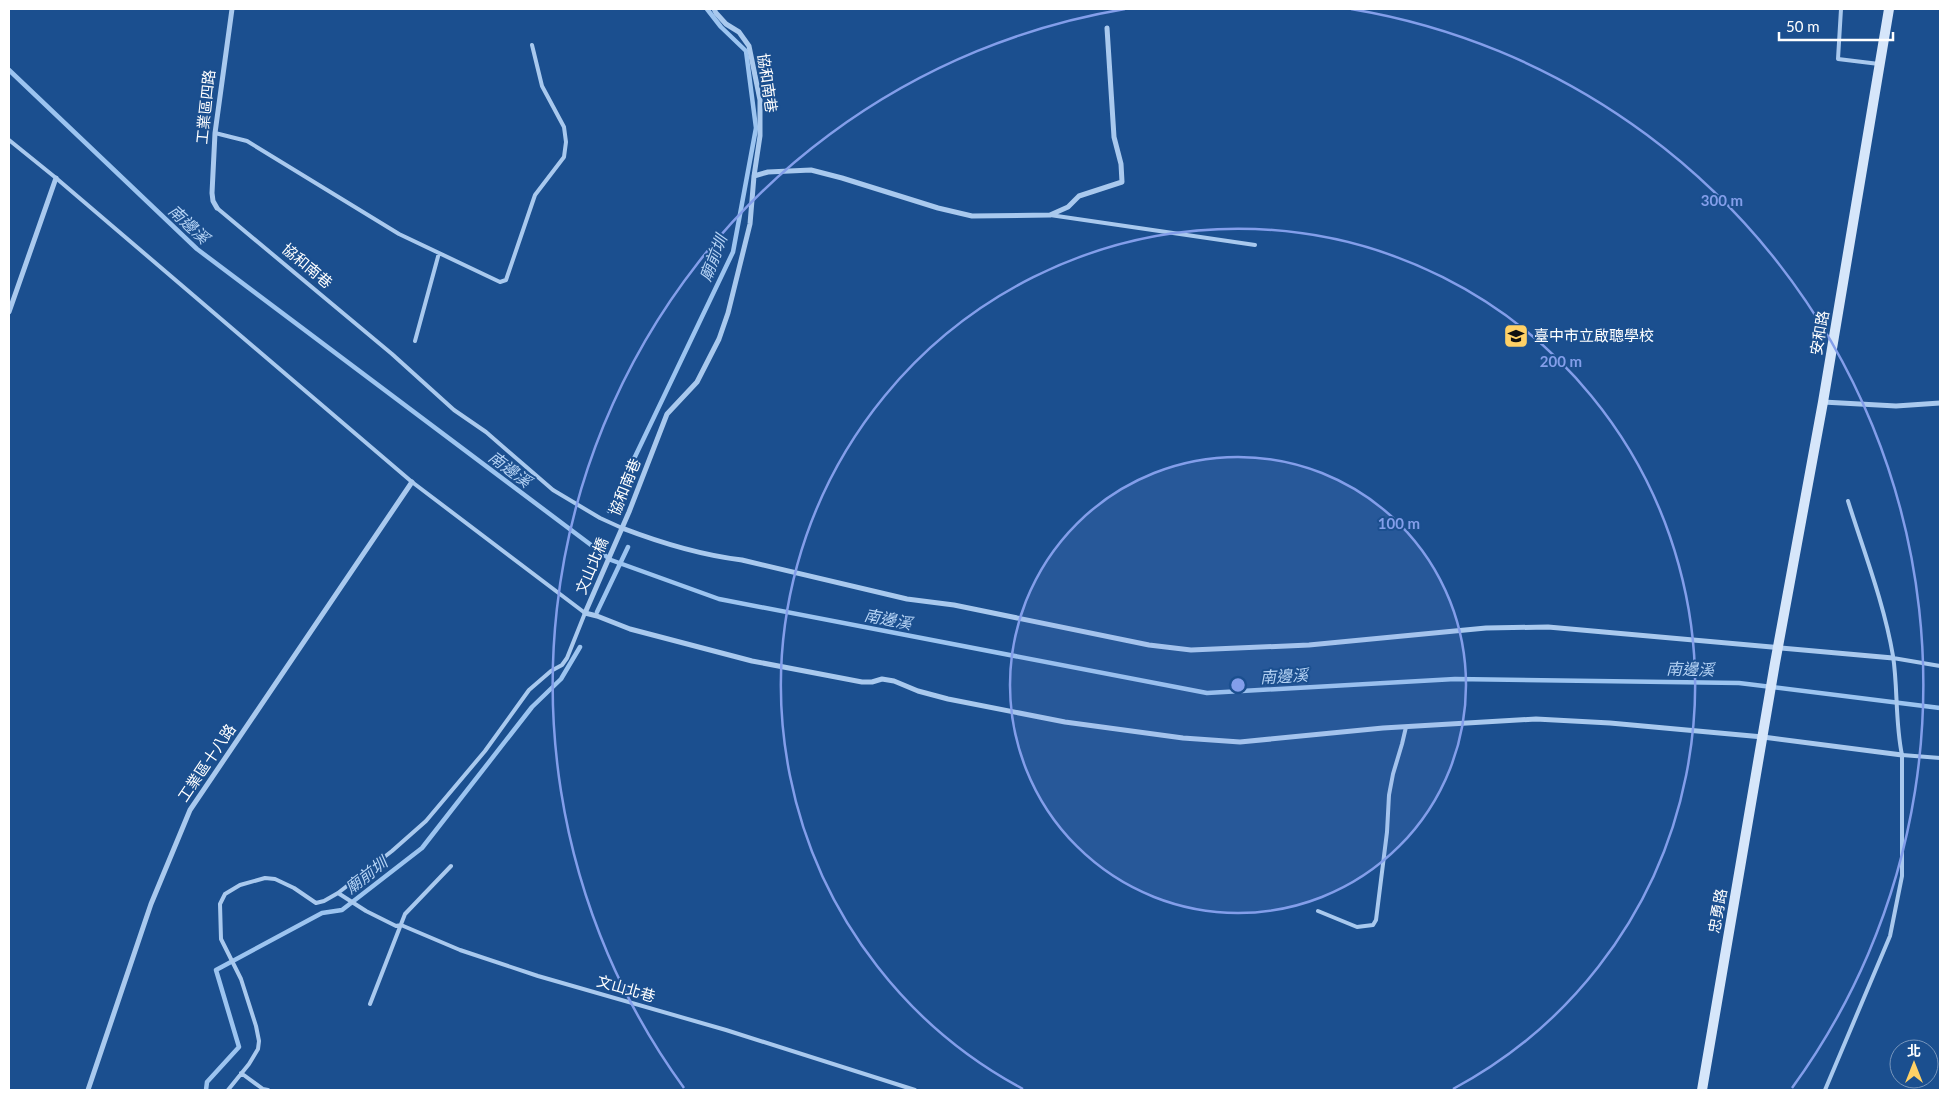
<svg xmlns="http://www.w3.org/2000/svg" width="1949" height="1099" font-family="Lato,'Noto Sans TC',sans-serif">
  <rect width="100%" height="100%" fill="#1b4f8f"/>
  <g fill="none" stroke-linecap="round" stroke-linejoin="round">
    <path stroke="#9cc4f0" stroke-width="4.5" d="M9,70L197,249L611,560L719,599L1207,693L1455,679L1739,683L1940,708
      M609,511L733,252L756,128L746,51L721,27L707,9
      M597,612L628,547
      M206,1090L207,1082L239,1047L216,970L322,913L342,910L422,848L532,707L561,679L580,647"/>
    <path stroke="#a9c9ee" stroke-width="4" d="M1841,9L1838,59L1879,64
      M215,133L247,141L399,234L500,282L506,280L535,195L564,157L566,142L564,127L542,86L532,45
      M9,140L56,178L412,482L585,613L567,658L562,665L551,671L529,690L485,751L426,821L392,851L338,893L324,901L316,903L294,888L275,879L265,878L240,885L225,894L220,904L221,939L241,979L256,1026L259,1041L258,1049L249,1064L228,1090
      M217,208L392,354L454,410L486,432L553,490L600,518L622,528
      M1050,215L1255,245
      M415,341L439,253
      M1893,658L1940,666
      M1902,755L1940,758
      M338,893L366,911L396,926L401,925L460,950L538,976L726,1030L915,1090
      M1318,911L1357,927L1373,925L1376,920L1387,832L1389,795L1393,774L1402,744L1406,727
      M370,1004L405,914L451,866
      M241,1073L263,1089L268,1090
      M1825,1090L1890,936L1902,876V755C1895,722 1898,688 1893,656C1884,603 1864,552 1848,501"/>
    <path stroke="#a9c9ee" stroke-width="5" d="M714,9L716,13L726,24L739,32L749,46L760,100V136L754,176L750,224L728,313L719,339L697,382L667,414L629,512L585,613L597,616L630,629L752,661L862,682H872L882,679L894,681L918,691L948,699L1065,722L1183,738L1240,742L1383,728L1536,719L1610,723L1763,737L1902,755
      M754,176L768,172L811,170L842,178L938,208L972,216L1050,215L1068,207L1079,196L1122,182L1121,164L1114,137L1107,28
      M217,208L213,201L212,193L215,133L232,9
      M9,312L56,178
      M1823,402L1896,406L1940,403
      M622,528C661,543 700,555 742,560L907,599L954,605L1149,645L1191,650L1309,645L1486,628L1548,627L1893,658
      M88,1090L151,904L190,810L412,482"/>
    <path stroke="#d6e6fa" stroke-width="10" d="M1702,1090L1775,663L1823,402L1889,9"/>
  </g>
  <circle cx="1238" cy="685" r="228" fill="#839eea" fill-opacity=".12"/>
  <g fill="none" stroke="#839eea" stroke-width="2.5">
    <circle cx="1238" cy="685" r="228"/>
    <path d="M1023 1089A457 457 0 1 1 1453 1089"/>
    <path d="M684 1088A685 685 0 0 1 1125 9M1351 9A685 685 0 0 1 1792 1088"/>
  </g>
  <defs>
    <symbol id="school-square" viewBox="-11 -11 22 22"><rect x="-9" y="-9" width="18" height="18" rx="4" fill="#ffd166" stroke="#1b4f8f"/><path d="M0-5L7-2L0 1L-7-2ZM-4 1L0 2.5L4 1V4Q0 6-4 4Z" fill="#111"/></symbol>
  </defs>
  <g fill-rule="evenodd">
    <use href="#school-square" x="1502" y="322" width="28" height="28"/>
  </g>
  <g text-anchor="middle" stroke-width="4" stroke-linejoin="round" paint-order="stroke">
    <g font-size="15" fill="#fff" stroke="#1b4f8f">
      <text transform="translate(767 83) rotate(82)" y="5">協和南巷</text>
      <text transform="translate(206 107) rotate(-84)" y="5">工業區四路</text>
      <text transform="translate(307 266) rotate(40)" y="5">協和南巷</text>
      <text transform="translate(1820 333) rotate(-80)" y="5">安和路</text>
      <text transform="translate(625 487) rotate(-68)" y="5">協和南巷</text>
      <text transform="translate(592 566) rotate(-67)" y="5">文山北橋</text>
      <text transform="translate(207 763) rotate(-56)" y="5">工業區十八路</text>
      <text transform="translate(1718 911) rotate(-80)" y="5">忠勇路</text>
      <text transform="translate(626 989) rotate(16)" y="5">文山北巷</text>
    </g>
    <g font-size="15" fill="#fff" stroke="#1b4f8f" text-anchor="start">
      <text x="1534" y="341">臺中市立啟聰學校</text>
    </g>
    <g font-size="16" font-style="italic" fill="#b5d3f5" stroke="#1b4f8f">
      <text transform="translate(189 224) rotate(43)" y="6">南邊溪</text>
      <text transform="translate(713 258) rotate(-69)" y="6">廟前圳</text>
      <text transform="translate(510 469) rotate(37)" y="6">南邊溪</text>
      <text transform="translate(888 619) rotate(11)" y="6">南邊溪</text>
      <text transform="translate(1690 669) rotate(1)" y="6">南邊溪</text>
      <text transform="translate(1284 676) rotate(-3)" y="6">南邊溪</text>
      <text transform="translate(366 875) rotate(-38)" y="6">廟前圳</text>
    </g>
  </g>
  <circle cx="1238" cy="685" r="8" fill="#839eea" stroke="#1b4f8f" stroke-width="2.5"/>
  <g font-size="15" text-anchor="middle" font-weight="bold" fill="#839eea" stroke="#1b4f8f" stroke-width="4" stroke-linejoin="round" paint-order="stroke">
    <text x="1722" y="206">300 m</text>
    <text x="1561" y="367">200 m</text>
    <text x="1399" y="529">100 m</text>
  </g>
  <rect width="1949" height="1099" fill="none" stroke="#ffffff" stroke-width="20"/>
  <g transform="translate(1914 1064)"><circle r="24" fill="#1b4f8f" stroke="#7695bc"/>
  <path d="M0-4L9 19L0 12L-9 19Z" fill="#ffd166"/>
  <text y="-8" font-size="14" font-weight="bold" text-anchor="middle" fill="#ffffff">北</text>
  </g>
  <path d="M1779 32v8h114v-8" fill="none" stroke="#ffffff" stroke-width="2.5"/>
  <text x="1786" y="32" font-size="15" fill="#ffffff" stroke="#1b4f8f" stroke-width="4" paint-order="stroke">50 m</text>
</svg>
